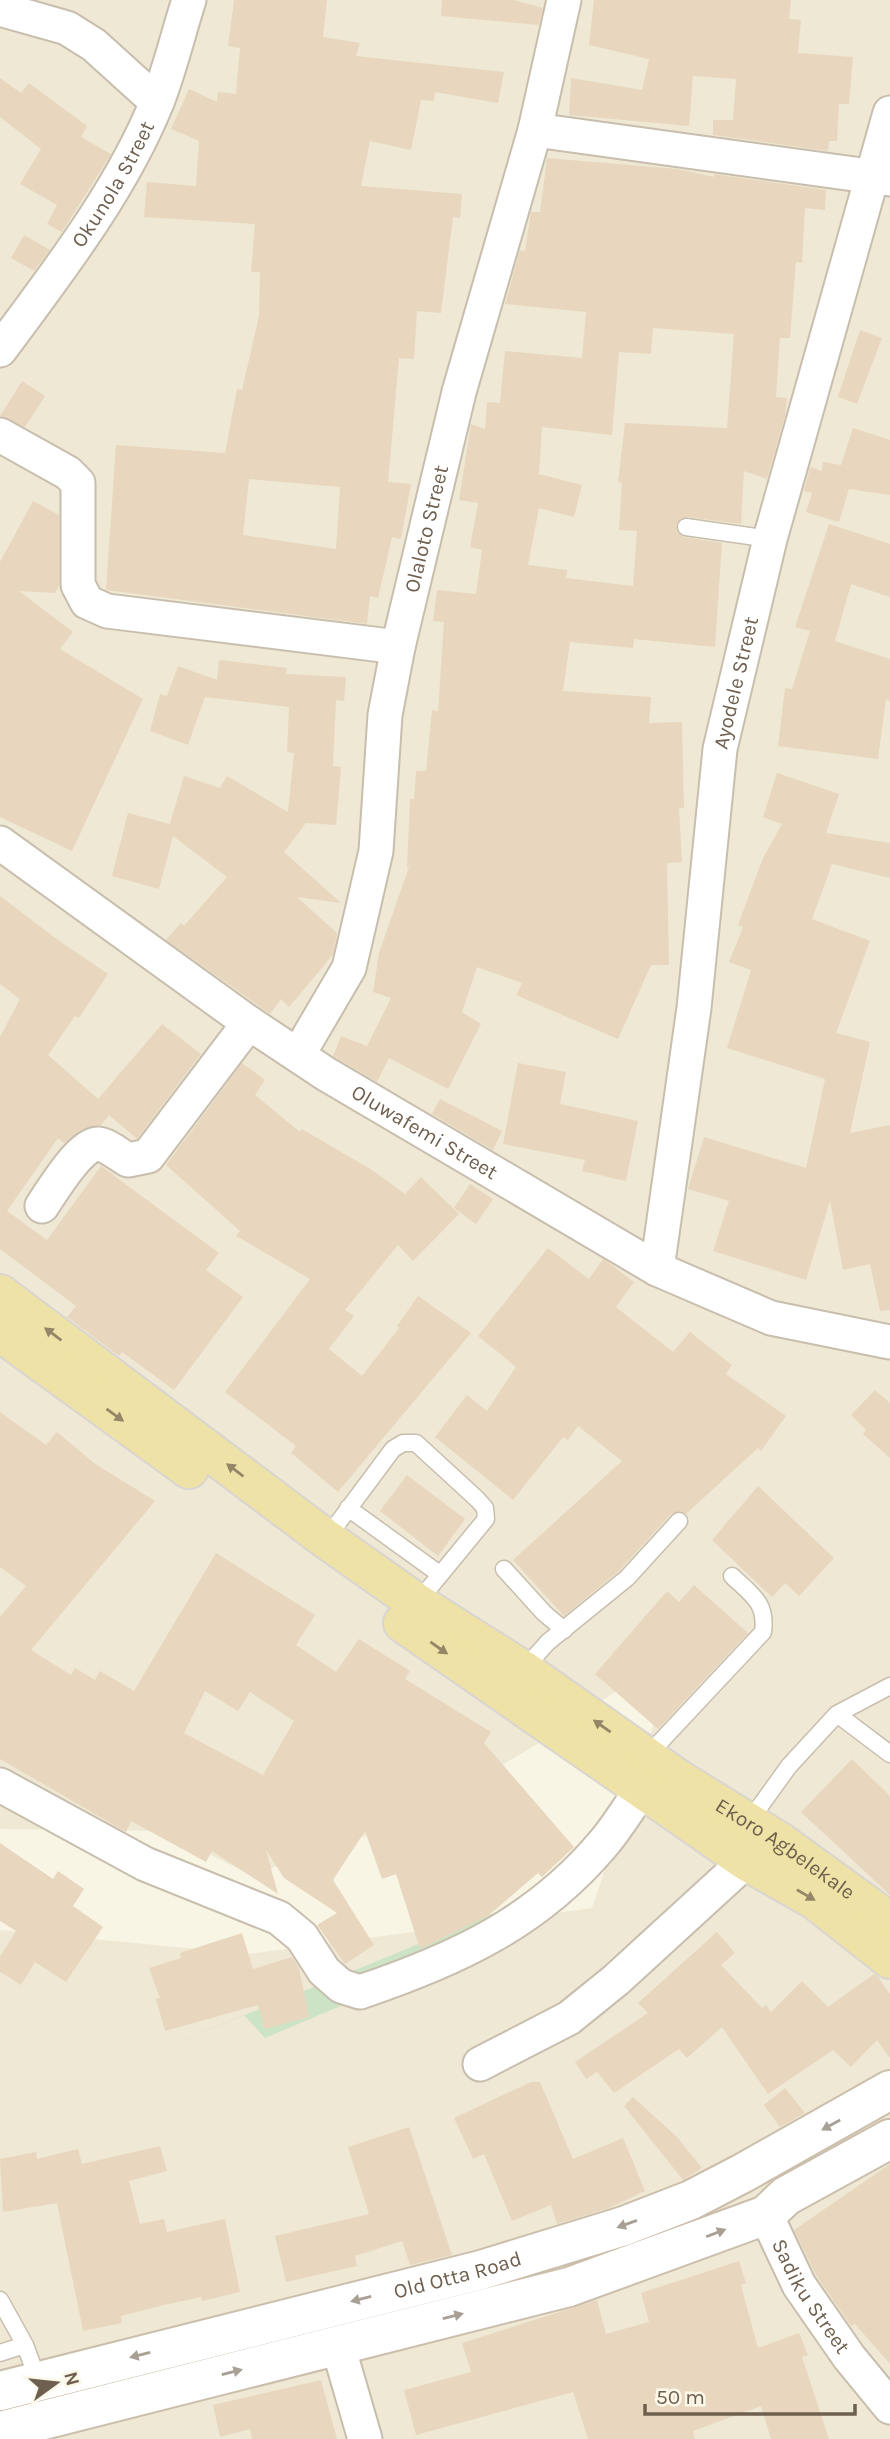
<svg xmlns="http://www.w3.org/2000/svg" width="890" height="2439" font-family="Karla,sans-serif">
  <rect width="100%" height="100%" fill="#f9f5e5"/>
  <path fill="#efe8d4" d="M0,0H890V2439H0V1930L248,1954L592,1908L662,1699L615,1692L551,1736L482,1777L386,1829L251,1875L163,1831L0,1829Z"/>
  <path fill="#cce4c5" d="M604,1868L474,1958L383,1988L265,2038L244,2015L155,2052Z"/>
  <path fill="#e8d7be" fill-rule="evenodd" d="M234,0H327L323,37L360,43L356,56L504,72L498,103L435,92L434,101L421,100L411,150L370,141L361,186L462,194L460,218L453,217L441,313L417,311L414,359L399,358L388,482L411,484L401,539L392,537L378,598L370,596L367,624L106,590L116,445L225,453L237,389L242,390L259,316L260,272H251L255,224L144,217L147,182L196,186L199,141L171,129L189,89L217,102L218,92L236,94L240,48L228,46ZM249,479L340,487L336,549L243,535Z
    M442,0H514L543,8L539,25L441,16Z
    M594,0H791L789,19L801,20L798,53L853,57L849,104H839L837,141H829L828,151L713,135V120H733L736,79L693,76L689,126L569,115L571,78L642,90L649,59L589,45Z
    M0,78L21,93L29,83L87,126L81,137L111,154L62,232L47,224L57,205L20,184L41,149L0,117Z
    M547,158L678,169L714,177V174L826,190L825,210L805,208L802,263L796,262L790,338H780L776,397L787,398L785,416L767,479L744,471L741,524L687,517L676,525L677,532L684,537L722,543L715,647L634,639L633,648L570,642L563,691L651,697L649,723L682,722L684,808H679L682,862L667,863L669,965H651L618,1039L516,995L522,983L477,967L462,1012L481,1024L448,1089L389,1058L377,1082L333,1056L341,1036L367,1046L391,998L373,992L379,953L410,864L407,868L410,799H414L416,771H426L432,710L438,711L444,622L433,621L437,590L476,594L482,550L470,547L478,503L459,500L471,424L485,429L487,402L500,403L505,351L582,358L586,312L505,304L520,250L525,251L531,212H540ZM653,328L734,334L727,428L625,423L618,482L622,483L619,530L637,531L633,586L566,578L567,570L528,565L539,508L574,517L582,485L539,474L542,427L612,435L619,352L651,354Z
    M24,235L50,250L34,271L11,258Z
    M860,330L882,338L857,404L838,397Z
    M22,381L45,396L25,427L0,416Z
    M853,428L890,440V495L849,489L839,522L806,512L812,493L804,491L810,467L822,471L823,462L841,465Z
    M33,501L59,515V586L55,593L19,591L73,632L60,649L143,699L72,851L0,817V562Z
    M829,524L890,544V597L851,584L835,641L890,659V701L886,699L878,759L778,746L785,688L792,689L810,631L795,627Z
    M219,660L287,668L286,674L346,677L344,701L336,700L333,766L341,767L336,825L306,823L284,852L341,903L297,897L337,933L333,954L322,968L289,1007L281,999L270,1014L166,940L181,923L184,926L227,877L173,836L159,889L112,876L128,813L170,824L184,776L220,788L227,776L288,812L294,753L287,752L289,707L205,697L188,745L150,731L160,694L167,696L178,666L217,680Z
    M777,773L839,794L826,833L890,843V878L832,864L812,919L870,941L836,1033L870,1042L850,1133L890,1125V1310L880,1311L870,1264L843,1270L830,1201L806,1280L713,1251L729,1201L688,1189L704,1137L806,1168L825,1079L727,1048L751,970L729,962L743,927L738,925L763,858L782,824L763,817Z
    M0,896L58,940L108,974L79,1018L75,1016L48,1055L98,1099L162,1024L201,1054L137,1139L109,1115L101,1125L80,1130L64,1143L58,1138L7,1211L47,1240L101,1166L219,1253L206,1270L243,1297L174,1390L122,1352L119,1356L67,1317L76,1306L0,1249V1037L20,999L0,984Z
    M242,1063L265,1080L255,1095L300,1132L302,1129L372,1170L405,1194L421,1177L459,1214L413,1261L398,1245L345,1310L354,1316L329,1349L362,1376L399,1328L397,1326L418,1296L471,1333L338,1492L291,1453L296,1446L225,1392L310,1279L236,1236L240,1231L166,1165Z
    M518,1063L566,1072L560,1104L638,1121L626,1181L582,1171L585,1160L503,1144Z
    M440,1099L502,1131L493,1150L432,1114Z
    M470,1184L493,1199L476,1224L454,1208Z
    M548,1248L589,1279L603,1259L606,1261L634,1282L616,1307L673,1352L690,1332L732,1365L726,1374L786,1416L761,1451L758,1448L686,1514L681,1511L671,1514L620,1570L564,1616L513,1560L622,1461L578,1426L568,1440L563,1437L513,1500L435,1437L467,1395L487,1411L516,1367L478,1336Z
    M875,1390L890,1403V1458L863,1434L866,1430L851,1415Z
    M0,1412L46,1445L57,1432L94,1463L155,1501L31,1650L71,1675L75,1668L95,1680L100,1671L134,1691L216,1553L315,1615L296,1645L336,1672L359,1639L410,1671L405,1679L491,1732L484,1743L574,1847L542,1877L538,1873L489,1915L420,1949L396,1874L382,1879L365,1831L333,1880L374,1945L345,1964L317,1925L337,1913L284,1878L266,1850L278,1894L212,1851L206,1862L131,1821L126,1832L0,1759V1617L26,1586L0,1567ZM205,1691L238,1711L250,1692L294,1721L263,1775L184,1733Z
    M407,1475L465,1519L438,1556L380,1511Z
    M758,1486L834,1558L799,1596L785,1583L772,1597L712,1540Z
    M694,1585L748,1633L658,1729L595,1674L667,1591L679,1602Z
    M852,1759L890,1796V1895L801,1812Z
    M0,1843L53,1879L58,1871L84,1889L73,1906L103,1927L66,1982L35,1962L21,1985L0,1972V1957L16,1931L0,1921Z
    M717,1932L735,1953L721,1965L762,2008L766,2005L771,2012L802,1981L828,2007L874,1974L878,1977L890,1994V2058L877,2040L851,2067L833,2050L768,2094L722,2027L687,2058L679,2049L614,2093L597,2072L586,2079L575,2062L648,2013L638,2003Z
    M242,1933L253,1969L292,1957L299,1968L309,2017L265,2029L258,2005L165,2031L156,1999L160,1998L149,1968L181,1958L180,1953Z
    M531,2082H540L573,2159L623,2138L645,2191L609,2208L557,2224L551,2205L512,2221L484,2154L473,2159L454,2118Z
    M785,2088L805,2113L780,2127L764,2105Z
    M633,2097L677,2137L702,2168L683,2180L624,2106Z
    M409,2127L452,2255L410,2265L402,2241L355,2256L357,2266L286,2282L275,2236L369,2214L348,2147Z
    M160,2146L167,2171L129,2181L140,2224L164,2219L167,2232L225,2219L240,2292L202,2301L201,2297L164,2305L121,2316L122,2323L83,2331L57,2203L3,2212L0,2159L36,2152L37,2159L78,2149L82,2164Z
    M890,2164V2364L855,2324L851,2326L816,2275L794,2230Z
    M739,2261L746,2283L741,2285L758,2348L799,2333L808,2355L802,2357L829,2439H771L761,2406L693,2431L695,2439H588L573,2392L416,2435L404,2390L471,2372L462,2343L597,2300L606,2334L649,2322L641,2293Z
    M321,2380L337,2439H252L250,2429L220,2437L213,2405Z"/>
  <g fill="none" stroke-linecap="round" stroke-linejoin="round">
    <defs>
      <path id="service" d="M686,527L770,539
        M348,1508L438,1573
        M326,1539L393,1449L403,1443H416L477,1499L485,1508L486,1519L417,1603
        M504,1569L544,1613L564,1630
        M523,1670L548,1642L627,1578L679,1521
        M837,1714L890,1754
        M646,1757L763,1632C767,1603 752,1595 732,1576
        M748,1823L789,1766L837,1714L890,1686
        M0,2300L25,2345L38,2380
        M0,2353L25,2345"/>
      <g id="minor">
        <path d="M0,9L67,28L94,45L157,102"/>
        <path d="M535,130L890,179"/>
        <path id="s1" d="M0,350C57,273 121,191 157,102C170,69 178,34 189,0"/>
        <path d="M0,435L68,473L78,483V585L87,602L107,611L398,647"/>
        <path id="s2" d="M0,843L249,1023L326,1074L657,1269L771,1318L890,1342"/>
        <path id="s3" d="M298,1055L349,968L376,851L385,715L398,647L459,392L535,130L564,0"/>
        <path d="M42,1206C52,1191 81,1143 98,1144C108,1145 119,1155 128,1160L148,1156L249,1023"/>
        <path id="s4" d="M657,1269L694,1008L720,749L770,539L890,113"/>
        <path d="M0,1785L145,1864L279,1918L302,1937L324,1971L341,1986L360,1992C455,1960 536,1923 602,1845C617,1828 629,1807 643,1788"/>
        <path d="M480,2064L569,2018L616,1980L746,1861"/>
        <path id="s5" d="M766,2215L799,2285L849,2357L890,2407"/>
        <path d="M338,2346L365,2439"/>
      </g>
      <g id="secondary">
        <path id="s6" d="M0,2391L481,2270L624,2226L691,2200L743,2173L890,2090"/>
        <path d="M0,2431L569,2287L766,2215L786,2196L890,2139"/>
      </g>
      <g id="primary">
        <path id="s7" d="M0,1294L326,1539L417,1603L523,1670L678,1779L780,1842L890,1922"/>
        <path d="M0,1332L189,1469"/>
        <path d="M403,1623L746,1861L815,1900L890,1959"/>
      </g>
    </defs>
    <use href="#service" stroke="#c8bead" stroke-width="19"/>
    <use href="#minor" stroke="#c8bead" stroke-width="37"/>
    <use href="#secondary" stroke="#cbbfac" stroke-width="42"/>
    <use href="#primary" stroke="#d9d5d1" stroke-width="42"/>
    <use href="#service" stroke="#fff" stroke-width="16"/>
    <use href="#minor" stroke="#fff" stroke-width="33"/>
    <use href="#secondary" stroke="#fff" stroke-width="38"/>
    <use href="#primary" stroke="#efe2a6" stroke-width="38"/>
  </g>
  <defs><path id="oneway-solid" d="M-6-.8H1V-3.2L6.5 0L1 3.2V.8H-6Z" transform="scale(1.75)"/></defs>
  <g fill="#958668">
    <use href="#oneway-solid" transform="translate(53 1334) rotate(-143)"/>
    <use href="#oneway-solid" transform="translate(115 1415) rotate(36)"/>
    <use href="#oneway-solid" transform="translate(235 1470) rotate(-143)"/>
    <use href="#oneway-solid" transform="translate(439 1648) rotate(35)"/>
    <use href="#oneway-solid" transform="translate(602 1726) rotate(-145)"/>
    <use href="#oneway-solid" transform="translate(806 1895) rotate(30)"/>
  </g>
  <g fill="#a89f95">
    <use href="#oneway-solid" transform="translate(831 2125) rotate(151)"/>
    <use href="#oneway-solid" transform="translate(627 2224) rotate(160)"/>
    <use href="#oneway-solid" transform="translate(716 2233) rotate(-21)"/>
    <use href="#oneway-solid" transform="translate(361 2299) rotate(166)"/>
    <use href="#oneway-solid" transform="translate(453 2316) rotate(-14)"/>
    <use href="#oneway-solid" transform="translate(140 2355) rotate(166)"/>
    <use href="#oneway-solid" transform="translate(232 2372) rotate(-14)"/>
  </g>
  <g text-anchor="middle" stroke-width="6" stroke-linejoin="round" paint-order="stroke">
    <g font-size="21" fill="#6e5f4e" stroke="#fcf9ea">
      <text dy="7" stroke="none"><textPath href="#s1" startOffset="201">Okunola Street</textPath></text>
      <text dy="7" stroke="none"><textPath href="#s3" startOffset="548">Olaloto Street</textPath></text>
      <text dy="7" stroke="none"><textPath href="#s4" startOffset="592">Ayodele Street</textPath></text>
      <text dy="7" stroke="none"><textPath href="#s2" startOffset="514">Oluwafemi Street</textPath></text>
      <text dy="7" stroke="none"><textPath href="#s7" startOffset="962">Ekoro Agbelekale</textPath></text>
      <text dy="7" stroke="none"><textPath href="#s6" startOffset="472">Old Otta Road</textPath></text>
      <text dy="7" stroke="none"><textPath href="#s5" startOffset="93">Sadiku Street</textPath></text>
    </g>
  </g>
  <g transform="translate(56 2383) rotate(75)" stroke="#fcf9ea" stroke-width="5" paint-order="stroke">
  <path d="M0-5L12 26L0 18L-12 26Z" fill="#6e5f4e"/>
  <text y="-10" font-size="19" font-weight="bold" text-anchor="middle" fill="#6e5f4e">N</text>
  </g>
  <path d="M645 2404v10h210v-10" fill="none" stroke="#6e5f4e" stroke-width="3.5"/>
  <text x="656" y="2404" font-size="21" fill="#6e5f4e" stroke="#fcf9ea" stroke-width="5" paint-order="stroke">50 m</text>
</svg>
